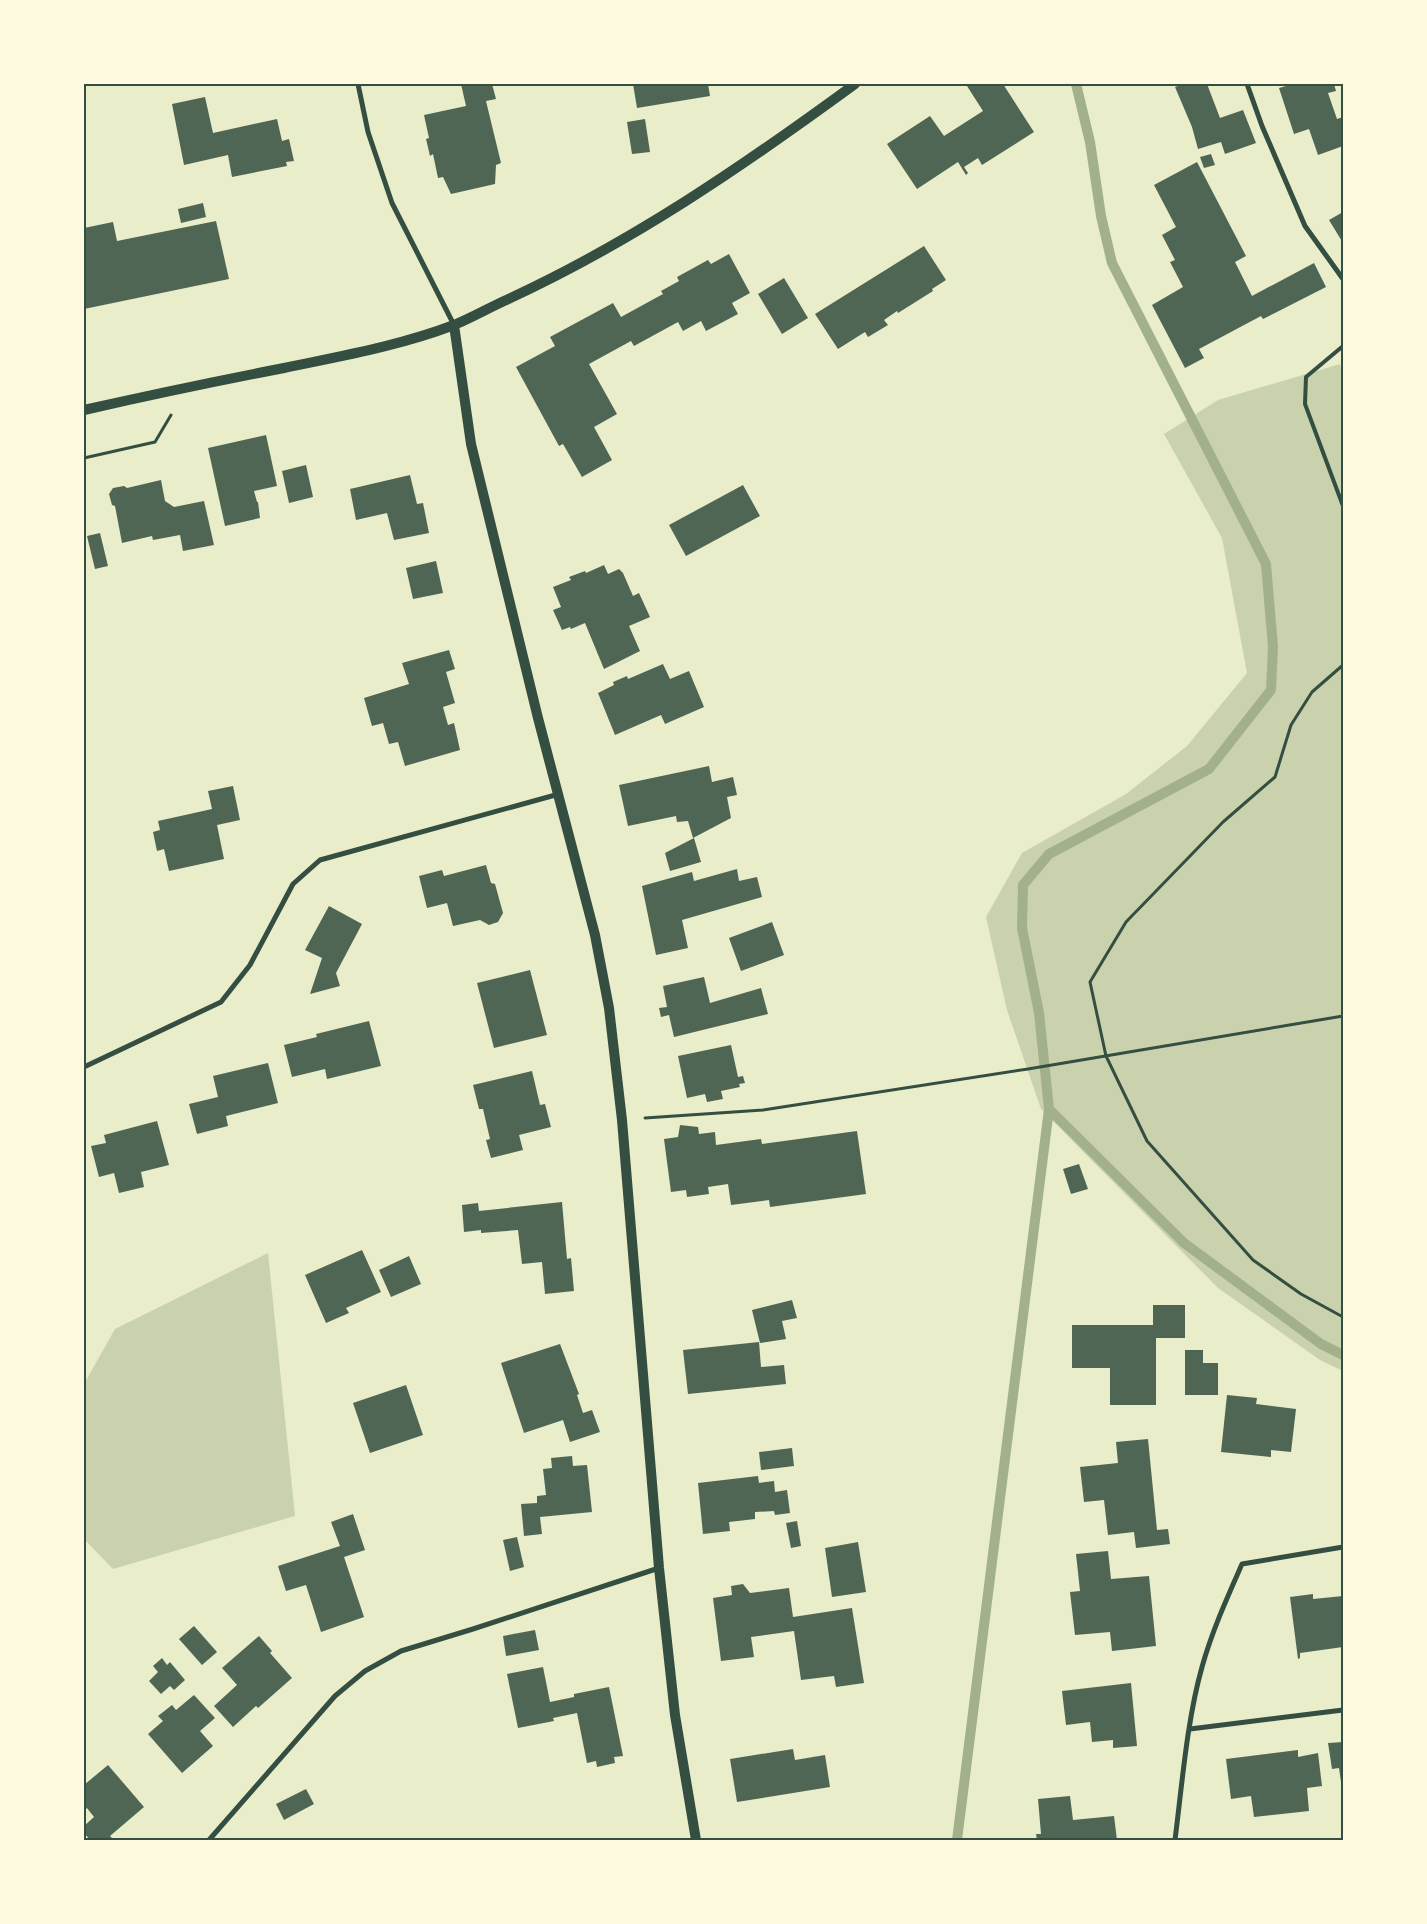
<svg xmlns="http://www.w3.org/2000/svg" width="1427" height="1924" font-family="'Titillium Web',sans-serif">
  <rect width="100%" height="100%" fill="#e9edc9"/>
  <path fill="#cad2ad" d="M1340,364L1343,375V1371L1320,1360L1218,1288L1041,1109L1007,1010L986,917L1022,853L1126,794L1187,746L1247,673L1222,538L1164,434L1218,400Z
    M268,1253L295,1516L113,1569L84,1539V1384L115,1329Z"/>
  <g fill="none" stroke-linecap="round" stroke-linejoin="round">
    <path stroke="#a3b18a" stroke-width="10" d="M1076,84L1090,142L1101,216L1112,263L1266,564L1273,647L1271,690L1209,769L1049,854L1023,885L1022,928L1039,1013L1049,1109L1184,1243L1321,1344L1343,1355
      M957,1840L1049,1109"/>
  </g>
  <path fill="#4f6655" d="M461,84H492L496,99L486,101L501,163L496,165L495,184L451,194L443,177L438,178L433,154L430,156L426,139L429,138L424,115L466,106Z
    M633,84H708L710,96L637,108Z
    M970,84H1003L1034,132L982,165L978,158L964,167L968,173L966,175L958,162L917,189L887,144L930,116L944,136L983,111L967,86Z
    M1183,84H1207L1220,118L1243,110L1256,143L1225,154L1221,142L1198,149L1192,127L1175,87Z
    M1293,84H1334L1336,91L1328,93L1337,119L1343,117V146L1318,155L1309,129L1294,134L1279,88Z
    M205,97L213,133L277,119L282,141L289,139L294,161L286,162L287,166L232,177L228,155L184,165L172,104Z
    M645,119L650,152L632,154L627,122Z
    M1211,154L1215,165L1204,168L1200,157Z
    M1197,162L1246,256L1235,262L1252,296L1314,263L1326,287L1263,319L1261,316L1199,349L1204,358L1185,368L1152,305L1183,287L1170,262L1175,260L1162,235L1176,227L1154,185Z
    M203,203L206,217L181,223L178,209Z
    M1343,212V243L1329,220Z
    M216,221L229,279L84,309V228L113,222L117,241Z
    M924,246L946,280L932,289L933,291L898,313L897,311L884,320L888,325L868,337L865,332L838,349L815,314Z
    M729,254L750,293L732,303L738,314L706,331L701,321L683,331L678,322L634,346L631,341L589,364L617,414L594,427L612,460L582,477L563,444L559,446L516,367L555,346L550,337L613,303L621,317L663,294L661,291L679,281L677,277L708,260L711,264Z
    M784,278L808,318L782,334L758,294Z
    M266,435L277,486L254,491L257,502H258L260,518L225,526L208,448Z
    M306,465L313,497L289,503L282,471Z
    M410,475L417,504L423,503L429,533L394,540L387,513L356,520L350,489Z
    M161,480L165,501L174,507L204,501L214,545L183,551L180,535L153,540L152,536L122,543L115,506L112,505L109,494L113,488L124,486L127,488Z
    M743,485L760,516L686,556L669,525Z
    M100,533L108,566L95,569L87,536Z
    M436,561L443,593L413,599L406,568Z
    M604,565L608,574L619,569L623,573L633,596L639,593L650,617L629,626L640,651L604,669L585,623L571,629L570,627L562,630L553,610L561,607L553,587L571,580L569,577L585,571L586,573Z
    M449,650L455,669L446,672L455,703L443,707L448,725L454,723L460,750L405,766L398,742L389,744L383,723L372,726L364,698L409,684L402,663Z
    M663,664L670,679L689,671L704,707L665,724L661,715L615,735L598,693L614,685L613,682L627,676L628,679Z
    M709,766L712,782L733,777L737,795L727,797L731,818L693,838L688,821L677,822L676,816L628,826L619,785Z
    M233,786L240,820L217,825L224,859L169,871L164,849L157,851L153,832L160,830L158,821L212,809L208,791Z
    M694,838L701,862L670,871L665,853Z
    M486,865L491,883L495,884L503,913L498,922L489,925L480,920L453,926L447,903L427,908L419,876L442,870L444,876Z
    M737,869L739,881L757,877L762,897L682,920L688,948L656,955L642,886L692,872L694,881Z
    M329,906L362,924L336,973L340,986L310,994L322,958L305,950Z
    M772,922L784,955L741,971L729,938Z
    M530,970L547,1035L494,1048L477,983Z
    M704,977L710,1003L761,988L768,1014L674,1037L669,1015L661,1017L659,1008L667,1007L663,986Z
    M369,1021L381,1066L327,1079L325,1069L292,1077L284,1045L317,1037L316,1034Z
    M731,1045L738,1077L743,1076L745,1083L739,1084L740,1087L721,1091L723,1099L707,1102L705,1094L687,1098L678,1056Z
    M268,1063L278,1103L226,1116L228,1126L197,1134L189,1104L218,1097L213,1076Z
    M532,1071L540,1105L545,1104L551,1127L519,1135L523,1150L491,1158L486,1140L490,1139L483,1109H479L473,1085Z
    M157,1121L169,1165L141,1172L144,1187L119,1193L114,1173L99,1177L91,1146L106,1143L104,1135Z
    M680,1125L698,1127L699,1134L715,1132L716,1145L761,1139L762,1144L857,1131L866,1194L770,1207L769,1200L731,1205L728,1184L708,1187L709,1194L687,1197L686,1190L671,1192L664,1139L678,1137Z
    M1079,1164L1088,1189L1071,1194L1063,1169Z
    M562,1202L567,1259L571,1258L574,1291L545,1294L542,1262L522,1264L518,1230L481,1233V1230L464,1232L462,1205L478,1203L479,1211Z
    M362,1250L381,1292L346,1308L349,1313L326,1323L305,1275Z
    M409,1256L421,1284L391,1297L379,1270Z
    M792,1300L797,1318L782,1321L786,1339L760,1343L752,1310Z
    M1153,1305H1185V1338H1156V1405H1110V1368H1072V1325H1153Z
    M759,1342L761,1367L784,1365L786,1384L688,1394L683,1350Z
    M560,1344L579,1394L577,1395L583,1413L592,1410L600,1432L570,1442L563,1420L524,1433L501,1363Z
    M1185,1350H1203V1363H1218V1395H1185Z
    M406,1385L423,1435L370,1453L353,1403Z
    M1227,1395L1257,1398L1256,1404L1296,1409L1291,1452L1271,1450V1457L1221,1452Z
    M1148,1439L1157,1530L1168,1529L1170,1544L1136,1548L1134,1532L1108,1535L1104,1500L1084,1502L1080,1467L1118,1463L1116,1442Z
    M792,1448L794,1466L761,1470L759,1452Z
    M572,1456L573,1466L587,1465L592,1512L540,1517L542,1534L524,1536L521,1504L537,1503V1496L546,1495L543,1469L552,1468L551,1458Z
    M758,1476L759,1483L774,1481L775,1492L787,1490L790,1513L775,1515L774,1511L755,1512V1519L729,1522L730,1531L703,1534L698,1483Z
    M353,1514L365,1550L344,1557L364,1617L321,1632L306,1585L286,1591L278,1566L340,1546L331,1522Z
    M797,1521L801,1546L791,1548L786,1523Z
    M517,1537L524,1567L510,1571L503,1540Z
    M858,1542L866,1592L832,1597L825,1548Z
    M1108,1551L1111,1579L1149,1576L1156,1646L1112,1651L1110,1632L1075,1635L1070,1592L1080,1591L1076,1554Z
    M743,1584L750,1593L789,1588L793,1617L852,1608L864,1683L836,1687L834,1676L801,1680L794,1631L751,1637L754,1657L721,1661L713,1598L732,1595L731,1586Z
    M1313,1594V1599L1343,1596V1647L1300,1653V1658L1298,1659L1290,1597Z
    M194,1626L217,1652L202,1665L179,1639Z
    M535,1630L539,1650L506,1656L503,1636Z
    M259,1636L272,1651L270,1653L292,1678L258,1708L256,1706L233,1727L214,1706L237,1685L222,1668Z
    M162,1658L167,1665L170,1662L185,1680L174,1690L170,1686L161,1694L149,1681L158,1672L153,1666Z
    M543,1667L550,1702L574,1697V1694L609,1687L623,1756L614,1757L615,1763L597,1767L596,1761L587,1763L577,1713L553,1718L554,1721L518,1728L507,1674Z
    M1131,1683L1137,1746L1113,1748V1740L1092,1742L1090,1722L1066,1725L1062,1691Z
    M194,1695L215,1718L200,1731L213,1746L182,1773L148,1734L163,1721L158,1716L172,1705L176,1710Z
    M1343,1742V1789H1342L1339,1768L1332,1769L1328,1743Z
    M793,1749L795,1760L825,1755L830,1787L737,1802L730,1759Z
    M1298,1750V1757L1318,1753L1322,1786L1307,1788L1309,1811L1254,1817L1251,1796L1231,1799L1226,1759Z
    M108,1765L144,1807L110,1836L114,1840H90L84,1833V1826L94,1817L87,1808L84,1811V1785Z
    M306,1789L314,1804L284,1820L276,1804Z
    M1070,1796L1073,1820L1114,1816L1117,1840H1037L1036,1834H1041L1038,1799Z"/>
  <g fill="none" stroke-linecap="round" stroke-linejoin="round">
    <path stroke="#344e41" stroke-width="3" d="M84,458L155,442L171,415
      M1343,665L1312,692L1291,725L1275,777L1223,822L1126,922L1090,982L1106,1056L1147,1141L1253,1260L1301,1294L1343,1317
      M645,1118L763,1110L1028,1069L1343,1016"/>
    <path stroke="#344e41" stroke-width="4" d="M1343,346L1306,377L1305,404L1343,506"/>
    <path stroke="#344e41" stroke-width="5" d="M358,84L368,132L392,203L454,325
      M1247,84L1262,126L1305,226L1343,279
      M84,1067L221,1002L250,965L293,884L320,860L559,794
      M1190,1729L1343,1710
      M209,1840L335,1696L365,1671L401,1651L473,1629L659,1568
      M1175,1840C1182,1785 1187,1720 1202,1667C1212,1631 1227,1598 1242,1564L1343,1547"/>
    <path stroke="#344e41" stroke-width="10" d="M454,325L471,444L538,718L595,935L609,1008L622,1120L659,1568L675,1715L696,1840
      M84,410C150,395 217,381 284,368C341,356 399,346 454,325C471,318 487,309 504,301C631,243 743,166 855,84"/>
  </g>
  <rect width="1427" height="1924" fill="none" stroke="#fefae0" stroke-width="170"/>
  <rect x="85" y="85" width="1257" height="1754" fill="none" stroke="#344e41" stroke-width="2"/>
</svg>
